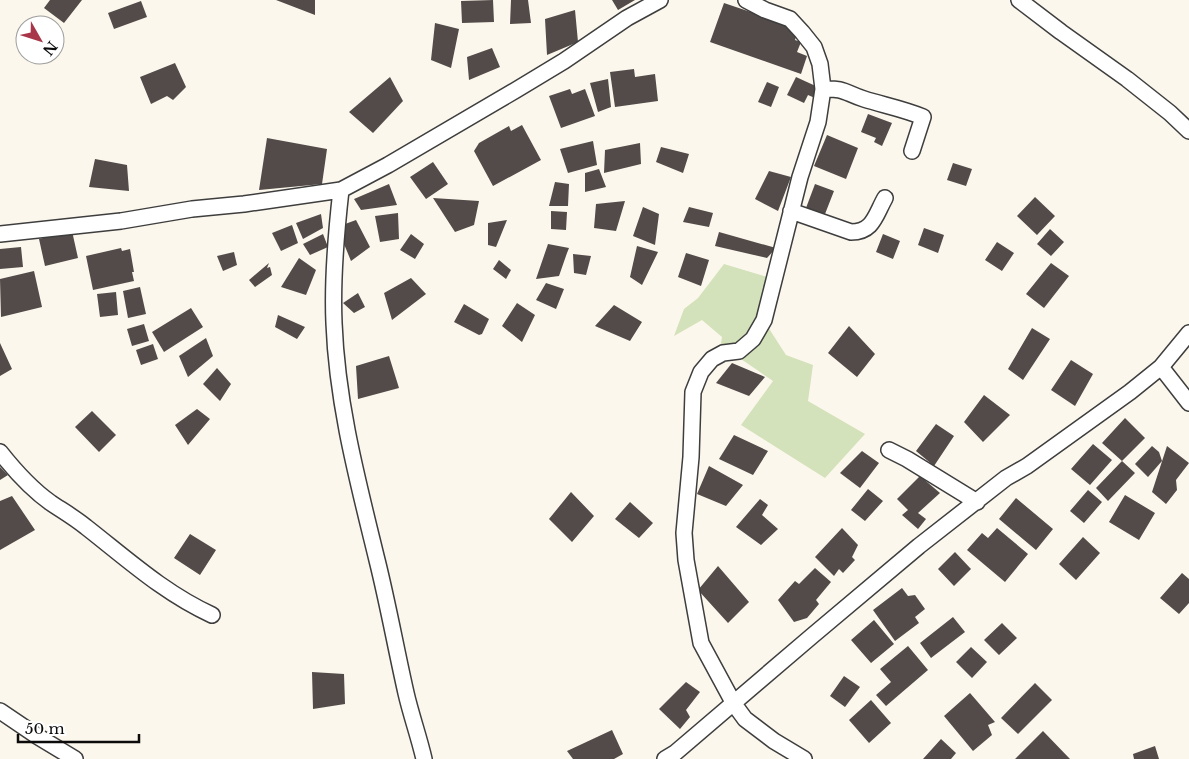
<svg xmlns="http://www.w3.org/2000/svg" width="1189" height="759" font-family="'Libre Baskerville',serif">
  <rect width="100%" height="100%" fill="#fcf7ec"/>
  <path fill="#d3e2ba" d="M724,264L767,277L761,315L746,339L720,349L722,337L702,320L674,336L684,309L698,298Z
    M768,327L786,355L813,365L808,401L865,434L825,478L741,425L773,381L741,359Z"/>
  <path fill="#524b49" d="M50,0H82L64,23L44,8Z
    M276,0H315V15Z
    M493,0L494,22L462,23L461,1Z
    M511,0H528L531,23L510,24Z
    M612,0H635L618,10Z
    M141,1L147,17L114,29L108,13Z
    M724,3L792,26L797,34L795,40L801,42L797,52L807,56L801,74L710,42Z
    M575,10L578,42L547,55L545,19Z
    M435,23L459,29L451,68L431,60Z
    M492,48L500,67L469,80L467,57Z
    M175,63L186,87L173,100L167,96L151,104L140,77Z
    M634,69L635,77L655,74L658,101L615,107L610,72Z
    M390,77L403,101L373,133L349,112Z
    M796,77L820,88L815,98L808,95L804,103L787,95Z
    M608,79L611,107L598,112L590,83Z
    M767,82L779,87L771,107L758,102Z
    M570,89L572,94L585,89L595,116L561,128L549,96Z
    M868,114L892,123L882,146L874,142L876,138L861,132Z
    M522,125L541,160L493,186L474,151L479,143L509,126L511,131Z
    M827,135L858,148L846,179L814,166Z
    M267,138L327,149L322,184L259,190Z
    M593,141L597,165L568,173L560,149Z
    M640,143L641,164L604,173L605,150Z
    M661,147L689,154L683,173L656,162Z
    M95,159L127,165L129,191L89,187Z
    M433,162L448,184L426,199L410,177Z
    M953,163L972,169L966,186L947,180Z
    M599,169L606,187L585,192V173Z
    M769,171L791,177L778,211L755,199Z
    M555,182L569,184L568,206H549Z
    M389,184L397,205L361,210L354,199Z
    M815,184L834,191L825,214L806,208Z
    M1035,197L1055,216L1037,235L1017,216Z
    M433,198L479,201L474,225L455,232Z
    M625,201L616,231L594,228L596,204Z
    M643,207L659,214L655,245L633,236Z
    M689,207L713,213L709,227L683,222Z
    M551,211L567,212L566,230L551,229Z
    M398,213L399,239L380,242L375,216Z
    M321,214L323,228L303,239L296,223Z
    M356,220L370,247L351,261L337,227Z
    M507,220L496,247L488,245V223Z
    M292,225L298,243L281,251L272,233Z
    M924,228L944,235L938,253L918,245Z
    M1050,229L1064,242L1051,256L1037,244Z
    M72,231L78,258L45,266L39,239Z
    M719,232L776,248L767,258L715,246Z
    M323,234L328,247L310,255L303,244Z
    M411,234L424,244L415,259L400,250Z
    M883,234L900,241L893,259L876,252Z
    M997,242L1014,253L1002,271L985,260Z
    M548,244L569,248L567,253L559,276L536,279Z
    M637,246L658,252L642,285L630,277Z
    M21,247L23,267L0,269V249Z
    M121,248L122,251L130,249L134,272H132L134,281L93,290L86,256Z
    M234,252L237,265L223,271L217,256Z
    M686,253L709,260L701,286L678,277Z
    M573,254L591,256L586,275L574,273Z
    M299,258L316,270L306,295L281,287Z
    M499,260L511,270L506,279L493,269Z
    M269,263L267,268L270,267L272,275L255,287L249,280Z
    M1051,263L1069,276L1044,308L1026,294Z
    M34,271L42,307L1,317L0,279Z
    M411,278L426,294L392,320L384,293Z
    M546,283L564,289L556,309L536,300Z
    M140,287L146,314L128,318L123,291Z
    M116,292L118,315L100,317L97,294Z
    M358,293L365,307L354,313L343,303Z
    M517,303L535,315L522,342L502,326Z
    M464,304L489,319L482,334L479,335L454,322Z
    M614,305L642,322L630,341L595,326Z
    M191,308L203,327L164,352L152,332Z
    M278,315L305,327L297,339L275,327Z
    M144,324L149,341L132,346L127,329Z
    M849,326L875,354L857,377L828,353Z
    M1032,328L1050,339L1023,380L1008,369Z
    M206,338L213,356L188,377L179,356Z
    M0,343L12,369L0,376Z
    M153,344L158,359L141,365L136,350Z
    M389,356L399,388L358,399L356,366Z
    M1071,360L1093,374L1075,406L1051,390Z
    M732,363L765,377L749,396L716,383Z
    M217,368L231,384L220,401L203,384Z
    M984,395L1010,415L983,442L964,422Z
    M197,409L210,419L188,445L175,425Z
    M92,411L116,435L99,452L75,427Z
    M1125,418L1145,438L1122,461L1102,443Z
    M936,424L954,436L934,466L916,451Z
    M734,435L768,451L753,475L719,459Z
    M1093,444L1112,460L1090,485L1071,469Z
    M1152,446L1159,452L1162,461L1148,477L1135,464Z
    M1167,446L1189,463L1176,480L1177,490L1166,504L1152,492Z
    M862,451L879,463L860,488L840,473Z
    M1122,461L1135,473L1108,501L1096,488Z
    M709,466L743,485L726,506L697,494Z
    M0,467L8,475L0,480Z
    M920,476L940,493L918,513L926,519L918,529L902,515L908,510L897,499Z
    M868,489L883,501L865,521L851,510Z
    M1088,490L1102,502L1084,523L1070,511Z
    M571,492L594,516L572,542L549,519Z
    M1125,495L1155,513L1139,540L1109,522Z
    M12,496L35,530L0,550V501Z
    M1016,498L1053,529L1036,550L999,519Z
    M760,499L768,505L762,515L778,529L761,545L736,527Z
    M630,502L653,523L639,538L615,519Z
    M842,528L858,545L852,557L855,560L843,573L839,569L834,576L815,557Z
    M997,528L1028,554L1005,582L967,550L982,533L988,538Z
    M190,534L216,550L200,575L174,558Z
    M1083,537L1100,553L1076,580L1059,564Z
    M955,552L971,569L954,586L938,569Z
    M718,566L749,602L728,623L698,590Z
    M815,568L831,582L816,600L819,604L807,618L794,622L778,600L795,581L799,584Z
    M1182,573L1189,579V603L1179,614L1160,598Z
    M902,588L908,596L915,595L925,609L915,617L919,623L895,641L873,610Z
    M953,617L965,632L931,658L920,643Z
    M874,620L894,644L871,663L851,640Z
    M1002,623L1017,638L999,655L984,640Z
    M908,646L928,670L886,706L876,695L891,682L880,669Z
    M971,647L987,662L972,678L956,662Z
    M312,672L344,674L345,704L313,709Z
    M844,676L860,687L845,707L830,696Z
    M686,682L700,692L686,710L690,717L680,729L659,709Z
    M1035,683L1052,700L1018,734L1001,718Z
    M970,693L995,722L988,725L992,735L973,751L944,716Z
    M871,700L891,723L869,743L849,720Z
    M612,730L623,754L614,759H573L567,751Z
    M1043,731L1070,759H1015Z
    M941,739L956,753L951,759H923Z
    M1155,746L1159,759H1134L1133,754Z"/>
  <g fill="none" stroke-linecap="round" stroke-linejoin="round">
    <defs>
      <path id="street" d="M746,0L765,10L790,19L802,32L814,47L820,64L823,89L818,122L800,177L764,320L753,339L739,351L723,353L712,359L701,372L693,392L691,457L684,533L686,560L701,643L734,704L745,719L774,741L804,759
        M1019,0L1061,32L1127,79L1170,113L1189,131
        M823,89C845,88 845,93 864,99C883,105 904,109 923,117L912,151
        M341,190C336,234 332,278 334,323C337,404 358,482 377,560C388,604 396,649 406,693C411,715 419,737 424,759
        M791,211L851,232C873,232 875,216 885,198
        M0,234L121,221L192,209L244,204L341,190L388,165L516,90L564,61L627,18L660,0
        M1161,367L1189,403
        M889,450L907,459L977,502
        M0,452C15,471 31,489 51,503C63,511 75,518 86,527C127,559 164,593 212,615
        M0,711L37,736L75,759
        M665,759L675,753L812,636L919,546L1006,478L1027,466L1130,392L1161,367L1189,333"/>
    </defs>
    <use href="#street" stroke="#3e3e3e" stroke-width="18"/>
    <use href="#street" stroke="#fff" stroke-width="15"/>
  </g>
  <g transform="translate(40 40) rotate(129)"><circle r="24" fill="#ffffff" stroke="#9d9d9d"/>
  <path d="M0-4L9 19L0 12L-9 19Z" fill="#a83648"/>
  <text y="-8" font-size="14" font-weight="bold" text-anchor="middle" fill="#0b0b0b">N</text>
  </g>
  <path d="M18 734v8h121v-8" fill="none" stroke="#0b0b0b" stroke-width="2.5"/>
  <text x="25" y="734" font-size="15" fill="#0b0b0b" stroke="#ffffff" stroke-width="4" paint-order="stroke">50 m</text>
</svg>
